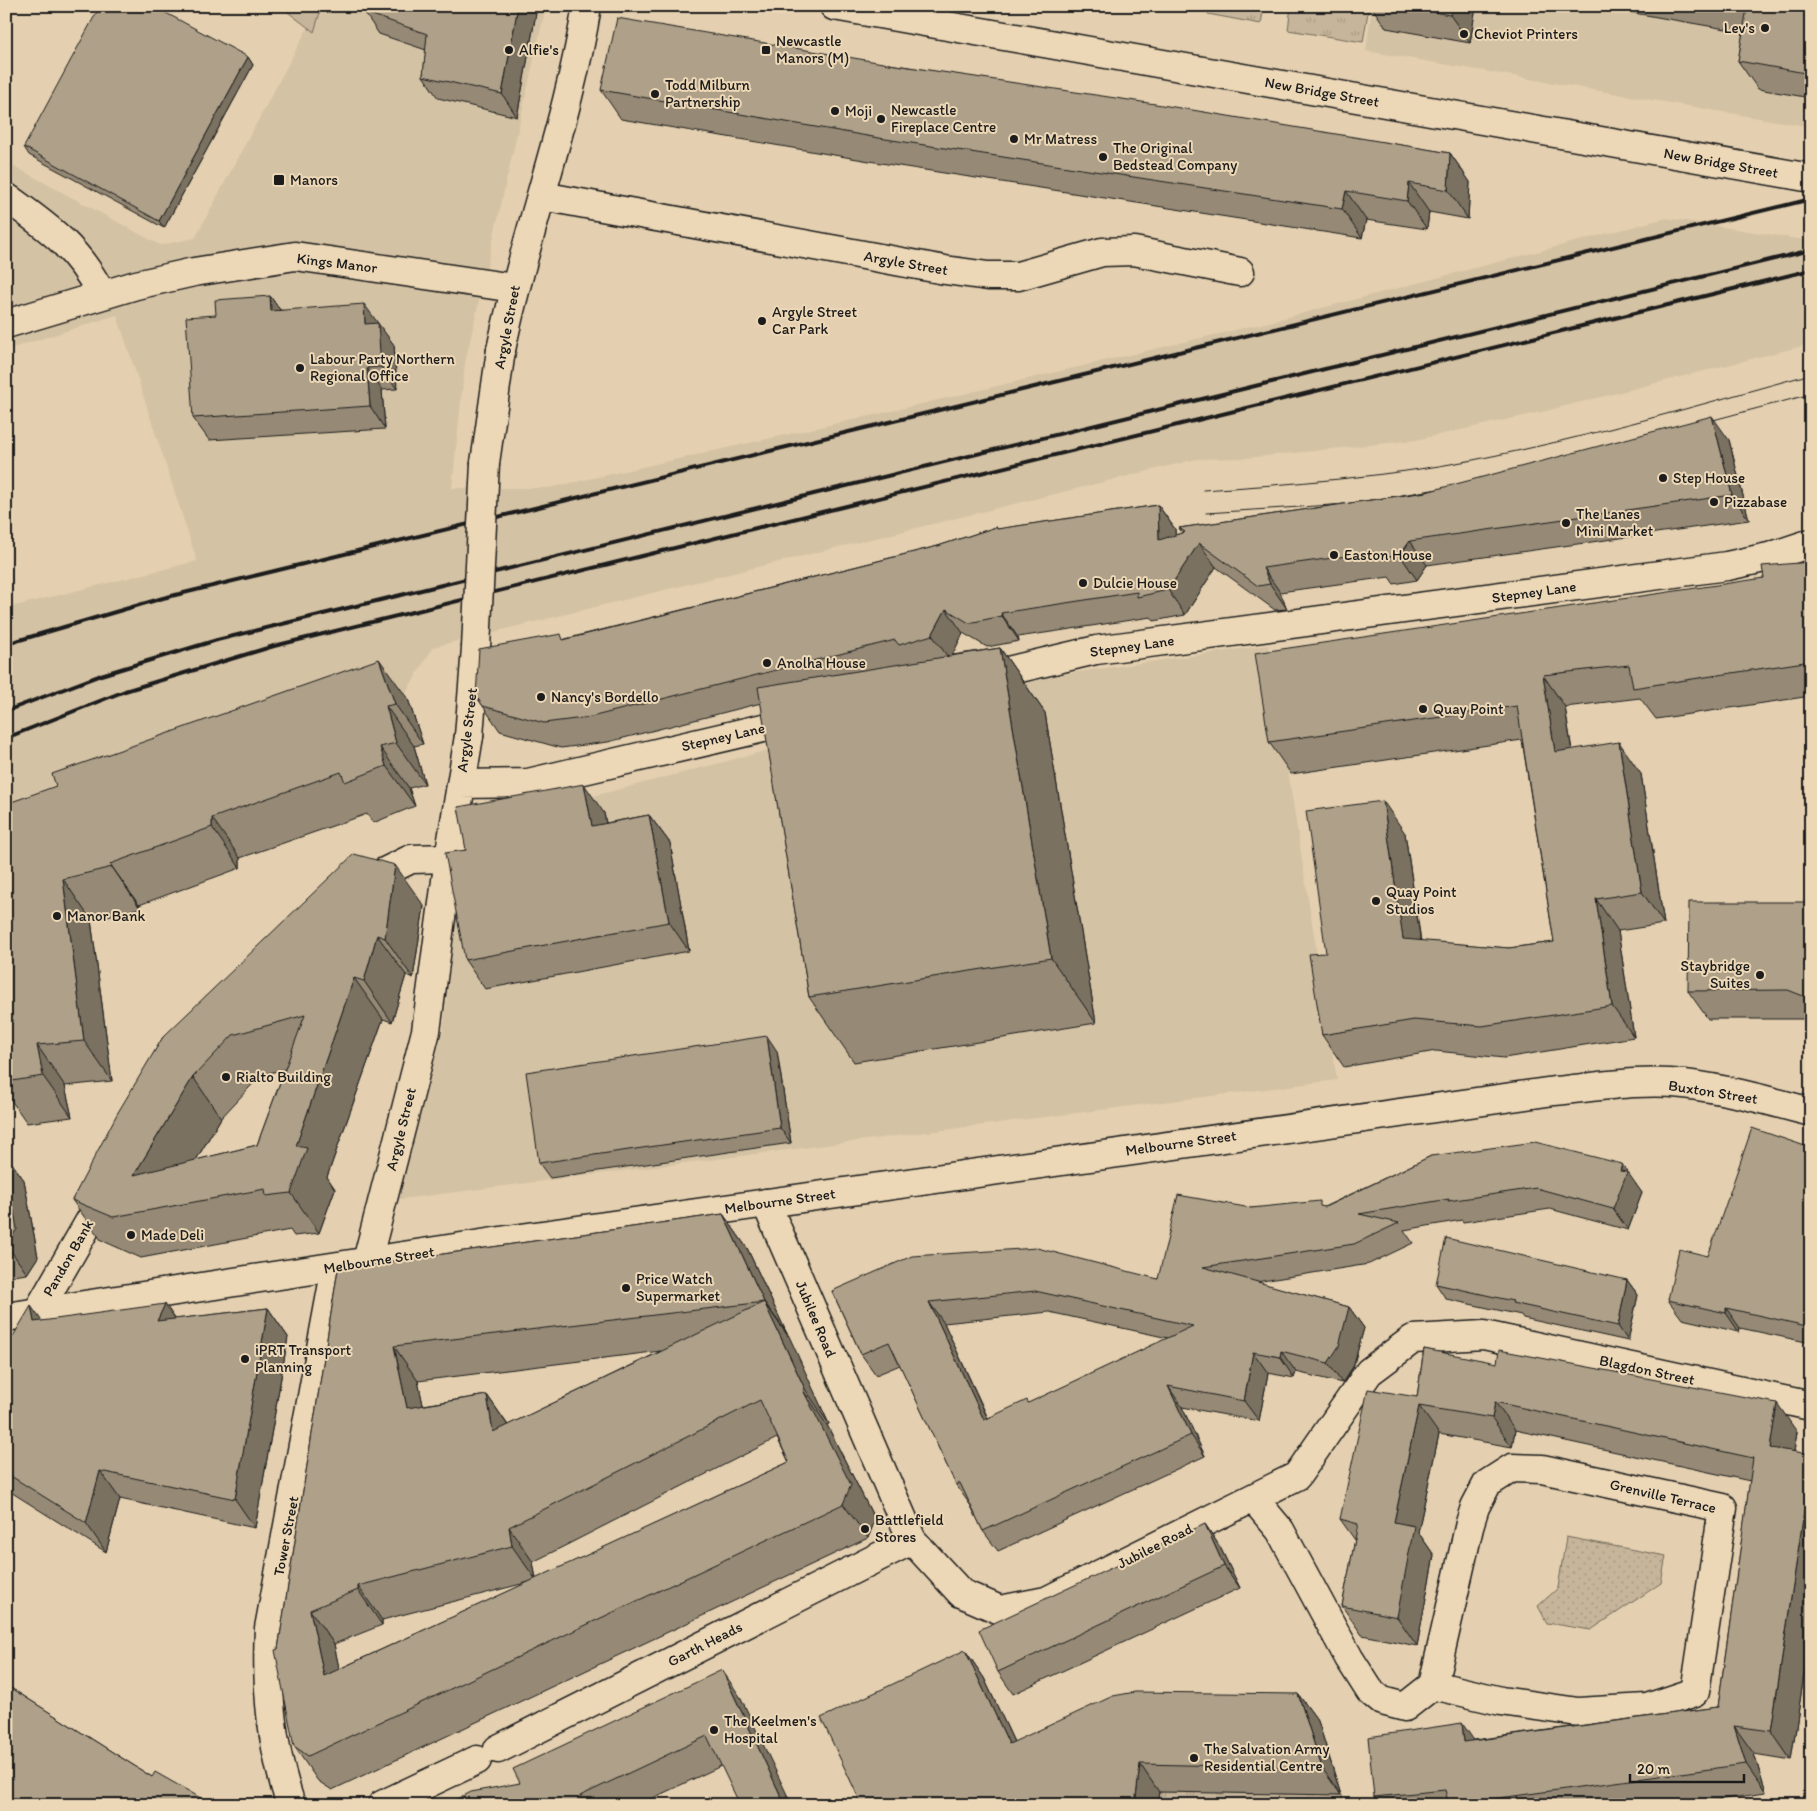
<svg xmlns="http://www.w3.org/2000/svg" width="1817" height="1811" font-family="Itim,sans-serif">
  <defs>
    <pattern id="grass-tufts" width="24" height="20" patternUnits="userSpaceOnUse" patternTransform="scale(1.25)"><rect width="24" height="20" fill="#c6b59a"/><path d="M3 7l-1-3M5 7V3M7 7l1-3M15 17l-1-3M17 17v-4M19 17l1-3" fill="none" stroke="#aa9b84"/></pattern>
    <pattern id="park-dots" width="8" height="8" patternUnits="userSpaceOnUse" patternTransform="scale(1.25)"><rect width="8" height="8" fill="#c6b59a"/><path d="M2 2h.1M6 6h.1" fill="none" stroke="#aa9b84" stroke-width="1.8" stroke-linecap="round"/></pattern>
  </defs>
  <rect width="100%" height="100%" fill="#e4d0b0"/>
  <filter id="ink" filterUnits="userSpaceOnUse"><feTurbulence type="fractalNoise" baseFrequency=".02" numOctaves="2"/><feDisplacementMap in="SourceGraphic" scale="10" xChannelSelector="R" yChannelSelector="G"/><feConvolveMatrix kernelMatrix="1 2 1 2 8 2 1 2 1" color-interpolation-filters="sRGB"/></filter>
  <g filter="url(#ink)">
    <path fill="#d4c2a4" d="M329,6H546L465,363L452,488H549L887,412L1269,322L1666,218L1811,241V344L1546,411L1416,440L1247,458L1197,459L433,647L406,693L275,740L6,820V608L197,561L117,315L6,350V162L160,245L195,238L306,31Z
      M1372,6H1811V127L1366,51Z
      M1268,645L1337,1080L394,1200L443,1032L457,908L471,828L1056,675Z"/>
    <path fill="url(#grass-tufts)" stroke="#71685b" d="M280,6H322L314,32Z
      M1209,6H1264L1261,24L1208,14Z
      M1291,6H1369L1363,42L1288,30Z
      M1164,1791L1342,1795L1343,1805H1130Z"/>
    <path fill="url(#park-dots)" stroke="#71685b" d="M1566,1537L1666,1556L1661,1583L1591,1630L1547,1623L1538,1606L1558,1588Z"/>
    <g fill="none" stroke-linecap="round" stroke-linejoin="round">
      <defs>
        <path id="pedestrian" d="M485,463L501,350
          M469,736L476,648"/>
        <path id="minor" d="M542,196L945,270L988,276H1018L1102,252L1134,251L1240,272
          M6,197C49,228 77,247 102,295
          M6,324L136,285L194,272L295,256L514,288
          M501,350C525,234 568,123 587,6
          M978,678L1096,650L1727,566L1769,557L1811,543
          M461,784L528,783L802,719
          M364,886L370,879L411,859L449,858
          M766,1203L912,1540L961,1593L1000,1610L1046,1601L1297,1476L1369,1372L1413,1339L1484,1335L1811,1406
          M367,1261L426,1031L449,858L469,736
          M38,1311L107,1191
          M1253,1498L1280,1530L1349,1658L1370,1691L1382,1701L1405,1707L1433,1685L1470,1523L1475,1507L1487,1484L1512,1468L1542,1469L1723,1508L1695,1692L1647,1708L1578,1712L1501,1701L1433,1685
          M498,1749L912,1540
          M291,1805C271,1746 266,1689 269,1628L336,1267
          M382,1805L477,1760"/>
        <path id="tertiary" d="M6,1317L521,1238L1554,1091C1597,1087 1641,1079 1684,1084C1727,1089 1769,1101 1811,1112"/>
        <path id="primary" d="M834,6L1811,178"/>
      </defs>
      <use href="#pedestrian" stroke="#1c1c1c" stroke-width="31"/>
      <use href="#minor" stroke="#1c1c1c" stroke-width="31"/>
      <use href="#tertiary" stroke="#1c1c1c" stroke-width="31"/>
      <use href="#primary" stroke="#1c1c1c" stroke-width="31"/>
      <use href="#pedestrian" stroke="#ecd7b6" stroke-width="28"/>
      <use href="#minor" stroke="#ecd7b6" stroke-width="28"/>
      <use href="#tertiary" stroke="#ecd7b6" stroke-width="28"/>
      <use href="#primary" stroke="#ecd7b6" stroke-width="28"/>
      <path stroke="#1c1c1c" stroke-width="1" d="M1702,423L1811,394
        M1203,490C1293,484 1384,477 1473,460C1587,438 1699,405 1811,374
        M1206,513L1347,504L1450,487"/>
      <path stroke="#1c1c1c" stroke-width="4" d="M6,644L163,598L1811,199
        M6,711L101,675L217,640L1811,250
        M6,738L125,691L274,646L1811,270"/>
      <defs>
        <path id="pedestrian-bridge" d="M476,648L485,463"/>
      </defs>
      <use href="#pedestrian-bridge" stroke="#1c1c1c" stroke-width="31" stroke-linecap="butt"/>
      <use href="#pedestrian-bridge" stroke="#ecd7b6" stroke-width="28"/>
    </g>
    <path fill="#968a76" stroke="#1c1c1c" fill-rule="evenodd" d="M366,6H531L536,13L517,117L438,98L423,76L426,50L379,34L364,12Z
      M1371,6H1476L1470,43L1386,28Z
      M1520,6H1538L1537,9Z
      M1594,6H1811V98L1758,89L1738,61L1743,32Z
      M248,57L253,65L164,228L29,155L24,147Z
      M889,64L1450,153L1470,182L1468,219L1429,212L1427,229L1366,220L1362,238L899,166L621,119L601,90Z
      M270,296L280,310L377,323L394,345L397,389L382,390L385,429L209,440L193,418L216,315Z
      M1729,440L1749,520L1427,565L1417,580L1394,584L1389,577L1280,592L1287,609L1275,610L1216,567L1185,615L1154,621L1151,617L1018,637L1019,641L987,647L963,633L952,655L1000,648L1045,713L1096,1023L854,1062L809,997L761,703L608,742L561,748L500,731L476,696L565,639L938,546L996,527L998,529L1158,505L1175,529V535L1182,533L1179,528L1426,492Z
      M1811,562V696L1656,719L1640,698L1565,707L1572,750L1641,774L1664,924L1618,931L1634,1037L1504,1058L1436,1051L1344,1067L1322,1035L1326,953L1405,833L1421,941L1509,948L1554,942L1522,740L1291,774L1269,742Z
      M408,699L423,744L414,746L425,784L409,788L415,806L373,823L367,814L240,858V868L139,905L140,908L91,920L112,1081L65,1086L72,1117L27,1123L6,1093V804Z
      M604,813L606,823L649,815L670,843L689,951L485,989L465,960L466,850Z
      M1811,902V1019H1708L1688,991Z
      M424,906L413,978L406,975L392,1022L383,1019L327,1177L335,1189L319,1233L294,1236L290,1230L141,1258L101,1240L72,1200L163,1037ZM285,1069L257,1145L196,1160L221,1118L261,1075Z
      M777,1051L791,1143L550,1178L539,1163Z
      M1811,1148V1343L1740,1328L1739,1332L1682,1319L1668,1300L1708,1256Z
      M6,1155L24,1180L38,1257L27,1274L6,1277Z
      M1431,1156L1636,1184V1185L1642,1193L1628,1230L1550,1209L1463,1222L1462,1220L1404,1230L1413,1243L1369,1264L1256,1282L1349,1307L1364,1328L1353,1367L1342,1383L1296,1372L1294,1378L1268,1373L1259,1421L1182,1407L1205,1456L998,1551L983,1531L971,1506L956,1485L900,1365L876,1375L861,1354L832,1291L1158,1279L1251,1208L1324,1207ZM1049,1312L1168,1338L1029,1403L988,1418L944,1323Z
      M723,1214L747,1248L829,1424L827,1425L875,1520L868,1538L332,1790L318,1781L294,1746L278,1649L338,1269ZM661,1351L508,1425L487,1395L423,1405L418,1381ZM777,1438L789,1462L536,1579L533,1562ZM529,1582L339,1669L334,1644L382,1625V1620Z
      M1627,1280L1638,1295L1628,1341L1523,1318L1521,1315L1446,1299L1436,1284Z
      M268,1308L288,1337L255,1528L120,1499L106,1552L6,1489V1348L42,1321L176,1319Z
      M1424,1349L1797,1432L1794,1452L1811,1454V1629L1791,1760L1754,1754L1766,1793L1680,1805H1380L1374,1797L1474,1740L1718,1707L1750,1481L1515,1430L1512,1447L1439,1434L1418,1532L1434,1555L1417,1646L1362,1635L1342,1606L1355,1540L1340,1519L1417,1397Z
      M1205,1524L1220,1547L1240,1588L1013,1694L998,1672Z
      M965,1650L984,1678L1014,1742L1298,1694L1318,1721L1341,1795L1159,1792L1157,1805H862Z
      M6,1685L152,1777L213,1805H6Z
      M741,1698L721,1766L638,1805H446L520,1783Z"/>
    <path fill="#7a7160" stroke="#1c1c1c" d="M518,6H531L536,13L517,117L502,94Z
      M1452,6H1476L1470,43L1450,15Z
      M248,57L253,65L164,228L159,221Z
      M1450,153L1470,182L1468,219L1448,190Z
      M1409,183L1429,212L1427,229L1407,201Z
      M1346,191L1366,220L1362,238L1342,209Z
      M270,296L286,318L271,311Z
      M364,304L394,345L397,389L381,367L365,324Z
      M367,368L382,390L385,429L370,406Z
      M1712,416L1729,440L1749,520L1732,495Z
      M1158,505L1175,529L1177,565L1159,540Z
      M1410,541L1427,565L1417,580L1400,555Z
      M1199,543L1216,567L1185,615L1168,590Z
      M1263,568L1280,592L1287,609L1270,584Z
      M946,609L963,633L950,660L932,635Z
      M1001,613L1018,637L1019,641L1002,616Z
      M1000,648L1045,713L1096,1023L1051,958Z
      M379,659L408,699L423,744L395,704Z
      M1543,675L1565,707L1577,784L1555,752Z
      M386,706L414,746L425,784L396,743Z
      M1619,742L1641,774L1664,924L1642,892Z
      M380,747L409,788L415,806L386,766Z
      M584,784L604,813L612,855L592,826Z
      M1383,801L1405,833L1425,971L1403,939Z
      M649,815L670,843L689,951L669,922Z
      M212,818L240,858V868L212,827Z
      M110,864L139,905L140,908L112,867Z
      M395,865L424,906L413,978L385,938Z
      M63,879L91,920L112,1081L84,1041Z
      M1596,899L1618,931L1634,1037L1612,1006Z
      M377,935L406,975L392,1022L364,981Z
      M354,978L383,1019L327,1177L335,1189L319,1233L291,1193L296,1146Z
      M767,1036L777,1051L791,1143L780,1128Z
      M37,1045L65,1086L72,1117L43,1076Z
      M193,1077L221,1118L168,1207L134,1175Z
      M6,1155L24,1180L38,1257L27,1274L7,1245Z
      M1622,1164L1642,1193L1628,1230L1613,1209Z
      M723,1214L747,1248L788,1336L764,1302Z
      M1627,1280L1638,1295L1628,1341L1618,1326Z
      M764,1302L789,1336L829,1424L805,1389Z
      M929,1302L944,1323L998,1441L984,1420Z
      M165,1304L185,1333L157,1321Z
      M31,1306L52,1335L34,1322Z
      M1349,1307L1364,1328L1353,1367L1342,1383L1328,1363Z
      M268,1308L288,1337L255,1528L235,1499Z
      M1726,1308L1740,1328L1739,1332L1726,1313Z
      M394,1346L418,1381L431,1442L407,1408Z
      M1281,1351L1296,1372L1294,1378L1280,1357Z
      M1253,1352L1268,1373L1259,1421L1244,1401Z
      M1168,1386L1182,1407L1205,1456L1191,1435Z
      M803,1390L827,1425L875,1520L868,1538L843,1504Z
      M487,1395L511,1430L493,1432Z
      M1495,1402L1515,1430L1512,1447L1492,1418Z
      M1777,1403L1797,1432L1790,1477L1770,1448Z
      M1419,1406L1439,1434L1418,1532L1434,1555L1417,1646L1397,1617L1394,1522Z
      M1811,1465V1629L1791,1760L1771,1731Z
      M100,1471L120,1499L106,1552L86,1523Z
      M1205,1524L1220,1547L1240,1588L1224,1566Z
      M509,1527L533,1562L536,1580L512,1546Z
      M358,1586L382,1620V1625L358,1590Z
      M310,1610L334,1644L348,1711L324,1676Z
      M965,1650L984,1678L1028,1772L1009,1744Z
      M722,1670L741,1698L792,1805H785Z
      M1298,1694L1318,1721L1341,1795L1322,1768Z
      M1462,1723L1482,1752L1464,1742Z
      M1734,1726L1754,1754L1766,1793L1746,1764Z
      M1140,1764L1159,1792L1157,1805H1135Z"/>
    <path fill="#afa189" stroke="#1c1c1c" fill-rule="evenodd" d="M100,6H153L248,57L159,221L24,147Z
      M366,6H518L502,94L423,76L427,34L364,12Z
      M1401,6H1452L1450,15Z
      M1737,6H1811V74L1738,61L1747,8Z
      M617,18L889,64L1162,105L1450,153L1448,190L1409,183L1407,201L1346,191L1342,209L879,138L601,90Z
      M270,296L271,311L364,304L365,324L378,323L381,367L367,368L370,406L193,418L186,317L216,315L215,300Z
      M1712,416L1732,495L1410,541L1400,555L1377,559L1374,552L1263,568L1270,584L1258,586L1199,543L1168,590L1137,597V592L1001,613L1002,616L969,623L946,609L932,635L899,645L895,640L591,717L544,723L483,706L476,696L479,649L561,634L563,640L938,546L996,527L997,529L1158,505L1159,540L1185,532L1179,528L1426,492Z
      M1811,562V661L1633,688L1629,665L1543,675L1555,752L1619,742L1642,892L1596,899L1612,1006L1482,1026L1414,1020L1322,1035L1309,954L1326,953L1306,811L1383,801L1403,939L1509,948L1554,942L1517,706L1269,742L1255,653L1764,578L1762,566Z
      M1000,648L1051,958L809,997L758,687Z
      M379,659L395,704L386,706L396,743L380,747L386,766L345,782L341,772L212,818V827L110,864L112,867L63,879L84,1041L37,1045L43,1076L6,1082V804L56,786L52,774Z
      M584,784L592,826L649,815L669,922L465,960L445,853L466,850L458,807Z
      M354,854L395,865L385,938L377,935L364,981L354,978L296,1146L307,1148L291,1193L266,1196L265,1189L113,1217L72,1200L117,1114L163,1037ZM305,1015L257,1145L134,1175L193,1077L233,1035Z
      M1689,902H1811V999L1788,990L1688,991Z
      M767,1036L780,1128L539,1163L526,1072Z
      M1752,1128L1811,1148V1327L1726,1308V1313L1668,1300L1679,1249L1708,1256Z
      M1535,1142L1622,1164L1620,1171L1627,1172L1613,1209L1536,1188L1448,1201L1449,1199L1359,1214L1399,1223L1354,1244L1203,1267L1349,1307L1339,1346L1328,1363L1281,1351L1280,1357L1253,1352L1244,1401L1168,1386L1191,1435L983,1531L960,1483L956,1485L889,1342L861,1354L832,1291L912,1256L1037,1248L1158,1279L1178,1195L1251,1208L1320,1201V1206L1325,1207L1431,1156ZM1035,1291L1193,1326L1028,1403L1027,1400L984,1420L929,1302Z
      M6,1166L17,1229L6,1245Z
      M723,1214L764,1302L394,1346L407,1408L487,1395L493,1432L764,1302L805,1389L803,1390L851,1485L843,1504L308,1756L294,1746L275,1650L278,1649L338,1269ZM760,1400L789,1462L324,1676L310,1610L358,1590V1586L512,1546L509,1527Z
      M1446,1238L1627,1280L1618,1326L1512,1303L1513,1301L1436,1284Z
      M165,1304L157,1321L268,1308L235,1499L100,1471L86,1523L6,1473V1348L31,1306L34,1322Z
      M1424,1349L1497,1363L1499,1350L1777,1403L1770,1448L1811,1454V1465L1771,1731L1734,1726L1746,1764L1449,1805L1445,1790L1374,1797L1368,1737L1462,1723L1464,1742L1718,1707L1753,1458L1495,1402L1492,1418L1419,1406L1394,1522L1414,1526L1397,1617L1342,1606L1358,1524L1340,1519L1368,1389L1417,1397Z
      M1205,1524L1224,1566L998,1672L979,1630Z
      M965,1650L1009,1744L1113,1696L1135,1692L1298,1694L1322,1768L1140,1764L1135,1805H862L821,1718Z
      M722,1670L785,1805H740L707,1736L580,1796L584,1805H446L471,1792L520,1783L513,1769Z
      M6,1685L152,1777L155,1772L213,1805H21L6,1795Z"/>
  </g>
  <g fill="#1c1c1c" stroke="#ecd7b6" stroke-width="2">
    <circle cx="1765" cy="28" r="5"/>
    <circle cx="1464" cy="34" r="5"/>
    <circle cx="509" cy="50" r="5"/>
    <rect x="761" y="45" width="10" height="10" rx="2.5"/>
    <circle cx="655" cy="94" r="5"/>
    <circle cx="835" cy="111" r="5"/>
    <circle cx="881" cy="119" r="5"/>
    <circle cx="1014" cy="139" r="5"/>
    <circle cx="1103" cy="157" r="5"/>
    <rect x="273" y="174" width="12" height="12" rx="2.5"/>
    <circle cx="762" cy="321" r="5"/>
    <circle cx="300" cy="368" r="5"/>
    <circle cx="1663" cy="478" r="5"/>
    <circle cx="1714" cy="502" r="5"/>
    <circle cx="1566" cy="523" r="5"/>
    <circle cx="1334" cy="555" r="5"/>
    <circle cx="1083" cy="583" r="5"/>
    <circle cx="767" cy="663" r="5"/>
    <circle cx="541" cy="697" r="5"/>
    <circle cx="1423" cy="709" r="5"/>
    <circle cx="1376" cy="901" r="5"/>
    <circle cx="57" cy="916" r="5"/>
    <circle cx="1760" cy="975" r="5"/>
    <circle cx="226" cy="1077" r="5"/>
    <circle cx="131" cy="1235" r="5"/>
    <circle cx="626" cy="1288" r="5"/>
    <circle cx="245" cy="1359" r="5"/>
    <circle cx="865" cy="1529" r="5"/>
    <circle cx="714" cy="1730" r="5"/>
    <circle cx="1194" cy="1758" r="5"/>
  </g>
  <g text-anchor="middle" stroke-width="4" stroke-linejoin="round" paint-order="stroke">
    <g font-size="15" fill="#1c1c1c" stroke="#ecd7b6" text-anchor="start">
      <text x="1755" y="33" text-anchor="end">Lev's</text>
      <text x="1474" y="39">Cheviot Printers</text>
      <text x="776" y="46">Newcastle<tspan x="776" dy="17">Manors (M)</tspan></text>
      <text x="519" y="55">Alfie's</text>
      <text x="665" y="90">Todd Milburn<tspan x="665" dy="17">Partnership</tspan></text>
      <text x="891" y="115">Newcastle<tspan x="891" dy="17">Fireplace Centre</tspan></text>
      <text x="845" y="116">Moji</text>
      <text x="1024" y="144">Mr Matress</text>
      <text x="1113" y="153">The Original<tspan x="1113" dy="17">Bedstead Company</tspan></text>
      <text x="290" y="185">Manors</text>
      <text x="772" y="317">Argyle Street<tspan x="772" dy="17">Car Park</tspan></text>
      <text x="310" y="364">Labour Party Northern<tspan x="310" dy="17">Regional Office</tspan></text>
      <text x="1673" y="483">Step House</text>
      <text x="1724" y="507">Pizzabase</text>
      <text x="1576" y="519">The Lanes<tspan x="1576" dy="17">Mini Market</tspan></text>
      <text x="1344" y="560">Easton House</text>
      <text x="1093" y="588">Dulcie House</text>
      <text x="777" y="668">Anolha House</text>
      <text x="551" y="702">Nancy's Bordello</text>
      <text x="1433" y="714">Quay Point</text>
      <text x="1386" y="897">Quay Point<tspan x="1386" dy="17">Studios</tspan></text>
      <text x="67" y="921">Manor Bank</text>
      <text x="1750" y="971" text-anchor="end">Staybridge<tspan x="1750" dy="17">Suites</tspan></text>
      <text x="236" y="1082">Rialto Building</text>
      <text x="141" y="1240">Made Deli</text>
      <text x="636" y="1284">Price Watch<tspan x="636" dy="17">Supermarket</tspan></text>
      <text x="255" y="1355">iPRT Transport<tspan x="255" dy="17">Planning</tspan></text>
      <text x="875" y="1525">Battlefield<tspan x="875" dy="17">Stores</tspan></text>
      <text x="724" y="1726">The Keelmen's<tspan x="724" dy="17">Hospital</tspan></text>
      <text x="1204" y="1754">The Salvation Army<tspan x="1204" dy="17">Residential Centre</tspan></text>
    </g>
    <g font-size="15" fill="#1c1c1c" stroke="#ecd7b6">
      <text transform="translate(1322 92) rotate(10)" y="5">New Bridge Street</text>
      <text transform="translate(1721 163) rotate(10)" y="5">New Bridge Street</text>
      <text transform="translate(337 263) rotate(7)" y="5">Kings Manor</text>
      <text transform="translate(906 263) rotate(10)" y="5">Argyle Street</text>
      <text transform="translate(507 327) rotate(-79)" y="5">Argyle Street</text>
      <text transform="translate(1534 592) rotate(-8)" y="5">Stepney Lane</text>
      <text transform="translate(1132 646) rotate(-8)" y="5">Stepney Lane</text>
      <text transform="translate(467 730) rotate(-83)" y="5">Argyle Street</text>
      <text transform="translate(723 737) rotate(-13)" y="5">Stepney Lane</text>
      <text transform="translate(1713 1092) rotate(9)" y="5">Buxton Street</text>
      <text transform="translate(401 1129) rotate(-76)" y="5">Argyle Street</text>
      <text transform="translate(1181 1143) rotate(-8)" y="5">Melbourne Street</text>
      <text transform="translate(780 1201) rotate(-8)" y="5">Melbourne Street</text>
      <text transform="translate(68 1258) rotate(-60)" y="5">Pandon Bank</text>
      <text transform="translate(379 1260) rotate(-9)" y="5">Melbourne Street</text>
      <text transform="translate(816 1319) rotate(67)" y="5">Jubilee Road</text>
      <text transform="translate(1647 1370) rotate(12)" y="5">Blagdon Street</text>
      <text transform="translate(1663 1496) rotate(13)" y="5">Grenville Terrace</text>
      <text transform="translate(286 1536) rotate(-79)" y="5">Tower Street</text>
      <text transform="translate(1155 1546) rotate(-27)" y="5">Jubilee Road</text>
      <text transform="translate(705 1644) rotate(-27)" y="5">Garth Heads</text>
    </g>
  </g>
  <rect width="1817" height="1811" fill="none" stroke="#ecd7b6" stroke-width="25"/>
  <rect x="12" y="12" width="1792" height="1786" fill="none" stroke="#1c1c1c" stroke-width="2" filter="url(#ink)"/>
  <path d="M1630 1774v8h114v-8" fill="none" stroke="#1c1c1c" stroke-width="2.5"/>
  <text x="1637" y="1774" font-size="15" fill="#1c1c1c" stroke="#ecd7b6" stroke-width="4" paint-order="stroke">20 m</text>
</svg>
